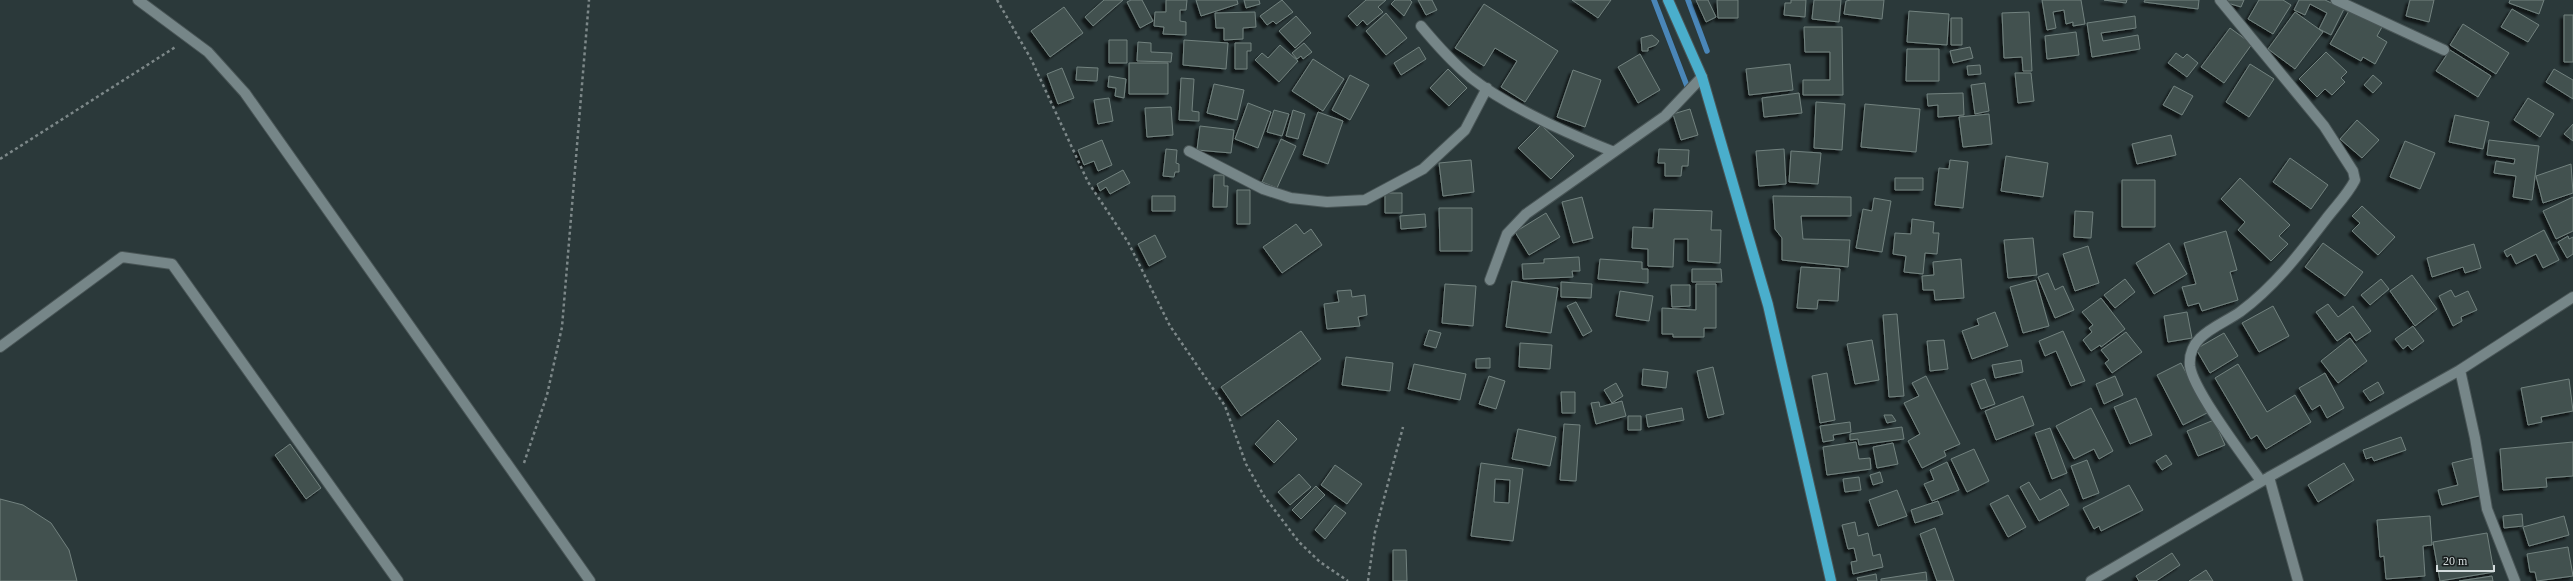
<svg xmlns="http://www.w3.org/2000/svg" width="2573" height="581" font-family="'Times New Roman',serif">
  <defs>
    <filter id="shadow"><feDropShadow dx="-3.5" dy="3.5" stdDeviation="1" flood-color="#0009"/></filter>
  </defs>
  <rect width="100%" height="100%" fill="#2b393a"/>
  <g fill="none" stroke-linecap="round" stroke-linejoin="round">
    <path stroke="#4a86b8" stroke-width="5.5" d="M1654,0L1687,86
      M1688,0L1707,51"/>
  </g>
  <path fill="#43514f" stroke="#72827f" fill-rule="evenodd" filter="url(#shadow)" d="M1104,0H1123L1093,26L1085,17Z
    M1131,0H1142L1153,21L1140,28L1127,2Z
    M1166,0H1187L1186,10H1180V21L1186,22V35L1163,34L1164,27L1154,26L1155,12H1166Z
    M1196,0H1237L1238,4L1201,16Z
    M1244,0H1259L1260,4L1246,8Z
    M1282,0L1293,12L1276,24L1273,21L1267,25L1260,16Z
    M1366,0H1386L1378,7L1383,12L1367,25L1363,20L1357,26L1348,16Z
    M1395,0H1410L1412,2L1404,16L1391,4Z
    M1418,0H1432L1437,10L1426,15Z
    M1572,0H1611L1598,18Z
    M1696,0H1708L1716,17L1706,22Z
    M1717,0H1738V18H1718Z
    M1791,0H1806L1805,17L1784,15L1785,3H1791Z
    M1814,0H1841L1839,22L1812,19Z
    M1851,0H1884L1882,19L1844,14L1846,1Z
    M2042,0H2081L2085,24L2073,26V22L2066,24L2064,10L2053,12L2056,28L2047,30Z
    M2104,0H2127L2126,3Z
    M2145,0H2199L2198,9L2144,2Z
    M2225,0H2244L2241,7L2224,2Z
    M2259,0H2283L2291,5L2273,34L2248,19Z
    M2299,0H2325L2344,9L2331,35L2319,29L2327,13L2310,4L2305,15L2294,10Z
    M2410,0H2434L2429,22L2406,16Z
    M2510,0H2544L2539,14L2509,3Z
    M1484,4L1558,51L1525,102L1501,87L1517,61L1495,48L1484,66L1455,48Z
    M1064,7L1083,33L1050,57L1031,31Z
    M2350,9L2382,27L2377,36L2387,42L2375,64L2363,57L2361,61L2330,44Z
    M2512,9L2539,25L2528,42L2501,27Z
    M1909,11L1949,14L1947,45L1907,42Z
    M1255,12L1256,27L1243,28V39L1224,40V28H1216L1215,13Z
    M2029,12L2032,71H2023L2022,57L2004,58L2002,13Z
    M2295,12L2323,32L2295,69L2268,49Z
    M1386,13L1407,38L1386,55L1366,31Z
    M2564,15H2573V62H2564Z
    M1296,16L1311,33L1295,48L1279,31Z
    M2135,16L2136,28L2101,33L2103,41L2138,35L2140,49L2092,57L2087,23Z
    M1951,18H1962V45H1951Z
    M2463,24L2509,53L2496,74L2450,45Z
    M1804,27H1842L1843,95H1803V80H1830V52H1805Z
    M2230,28L2252,44L2224,83L2201,67Z
    M2076,32L2079,55L2047,59L2045,36Z
    M1652,35L1659,41L1656,45L1648,48V51H1642L1641,38Z
    M1109,40H1127V63H1109Z
    M1184,40L1228,43L1226,69L1183,65Z
    M1138,42L1151,43V52L1172,53L1171,62L1137,61Z
    M1235,43H1251V51H1247V69H1235Z
    M1304,43L1312,52L1303,59L1301,56L1297,59L1292,53Z
    M1280,45L1298,61L1279,82L1255,60L1262,53L1268,58Z
    M1419,47L1426,59L1401,75L1394,63Z
    M1970,47L1973,58L1953,63L1950,51Z
    M1907,49H1939V81H1906Z
    M2450,50L2491,76L2478,97L2436,71Z
    M2326,52L2347,72L2341,78L2345,82L2332,95L2325,89L2317,97L2299,79Z
    M2176,53L2183,58L2187,54L2198,63L2187,77L2168,63Z
    M1640,54L1660,90L1638,103L1618,67Z
    M1313,59L1344,79L1323,111L1292,91Z
    M1129,63H1168V94H1129Z
    M1790,64L1793,90L1749,95L1746,69Z
    M2250,64L2274,79L2249,117L2226,102Z
    M1980,65L1981,74L1968,75L1967,66Z
    M1077,67L1098,68L1097,81L1076,80Z
    M1062,68L1074,98L1058,104L1047,74Z
    M1448,69L1467,88L1449,106L1430,88Z
    M2554,69L2573,80V99L2546,82Z
    M1573,70L1601,80L1585,127L1557,117Z
    M2015,73H2031L2034,101L2018,103Z
    M1350,75L1369,85L1350,120L1332,110Z
    M2373,75L2382,83L2373,93L2364,85Z
    M1109,76L1126,79L1124,98L1115,96L1116,88L1108,87Z
    M1181,78L1194,79L1192,111L1199,112V121L1179,120Z
    M1985,83L1989,111L1975,114L1971,85Z
    M1214,84L1244,90L1237,120L1207,113Z
    M2174,86L2193,96L2182,115L2163,105Z
    M1799,93L1802,113L1764,117L1762,98Z
    M1963,93L1964,115L1938,117V105L1928,106L1927,94Z
    M1109,98L1113,121L1098,124L1094,100Z
    M2528,98L2554,114L2540,137L2514,120Z
    M1816,102L1845,104L1842,150L1814,148Z
    M1248,103L1271,112L1258,148L1235,139Z
    M1865,104L1920,109L1916,152L1861,147Z
    M1171,107L1173,135L1147,137L1145,108Z
    M1690,109L1698,135L1681,140L1673,114Z
    M1274,110L1289,114L1282,136L1267,132Z
    M1293,110L1305,114L1298,139L1286,136Z
    M1318,112L1343,121L1328,164L1303,155Z
    M1989,114L1992,144L1963,147L1959,117Z
    M2455,115L2489,122L2483,149L2449,142Z
    M2357,120L2379,140L2362,158L2340,139Z
    M2573,124V141L2564,134Z
    M1541,125L1574,156L1551,179L1518,148Z
    M1200,126L1234,130L1231,153L1197,150Z
    M2171,135L2176,155L2137,164L2132,144Z
    M1281,139L1296,146L1277,188L1262,182Z
    M1102,140L1112,165L1098,171L1094,161L1084,165L1078,150Z
    M2489,140L2539,146L2532,200L2513,197L2516,176L2494,173L2496,161L2514,164L2515,159L2487,155Z
    M2405,141L2435,153L2420,189L2390,177Z
    M1166,149L1177,150L1176,163L1179,164V172H1175L1174,177L1163,176Z
    M1659,149L1689,150L1688,166H1682L1681,176H1665V163H1658Z
    M1784,149L1786,184L1759,186L1756,151Z
    M1791,151L1821,153L1818,184L1789,182Z
    M2006,156L2048,163L2043,197L2001,191Z
    M2290,158L2328,185L2311,209L2273,182Z
    M1471,160L1474,192L1443,196L1439,163Z
    M1950,160L1968,162L1963,208L1935,205L1939,168L1949,169Z
    M2571,164L2573,193L2543,203L2536,176Z
    M1123,170L1130,183L1110,194L1106,187L1100,191L1097,184Z
    M1214,175H1224V186H1228L1227,207H1213Z
    M1895,178H1923V190H1895Z
    M2240,178L2290,225L2279,236L2288,244L2271,261L2238,230L2245,222L2221,199Z
    M2122,180H2155V227H2122Z
    M1237,190H1250V224H1237Z
    M1385,193H1402V213H1385Z
    M1152,196H1175V211H1152Z
    M1773,196L1851,197V216H1801L1803,239L1850,240L1848,267L1782,260V238L1775,229Z
    M1582,197L1593,238L1573,243L1562,202Z
    M2573,197V231L2556,239L2543,211Z
    M1874,198L1891,201L1882,252L1856,248L1863,209L1872,211Z
    M2362,206L2395,237L2378,255L2352,231L2360,223L2352,216Z
    M1439,208H1472V251H1440Z
    M1654,209L1712,211L1711,230H1721L1720,263L1688,261V239H1674L1673,267L1648,266V249L1632,248L1633,227L1653,228Z
    M2075,211L2093,212L2091,238L2074,237Z
    M1546,213L1560,237L1529,255L1515,232Z
    M1425,214L1426,227L1401,229L1400,216Z
    M1912,219L1934,222L1933,233H1939L1937,254L1925,253L1923,274L1904,272L1906,256L1893,254L1895,233L1911,234Z
    M1296,224L1304,234L1311,229L1322,245L1282,273L1263,247Z
    M2544,230L2559,260L2543,268L2536,254L2516,264L2511,254L2507,257L2504,251Z
    M2226,231L2237,270L2230,272L2238,300L2202,311L2199,303L2188,306L2182,287L2196,284L2184,243Z
    M1155,235L1166,257L1149,266L1138,244Z
    M2568,236L2569,239L2573,237V254L2567,258L2558,242Z
    M2033,238L2037,275L2008,278L2004,240Z
    M2169,243L2187,274L2154,294L2136,263Z
    M2323,243L2363,272L2345,296L2305,267Z
    M2474,244L2481,268L2465,273L2463,267L2432,277L2427,258Z
    M2088,246L2099,283L2075,291L2063,254Z
    M1579,257L1580,271H1572L1573,277L1523,279L1522,264L1544,263V259Z
    M1600,259L1642,262V269H1648V283L1598,279Z
    M1961,259L1964,298L1935,300L1934,290H1923L1922,276L1934,275L1933,262Z
    M1801,267L1840,269L1838,301L1818,300L1817,309L1797,308Z
    M1692,269H1721L1722,282H1692Z
    M2048,273L2055,290L2063,286L2074,310L2055,318L2038,277Z
    M2412,275L2437,309L2415,326L2390,291Z
    M2125,279L2135,292L2115,308L2104,295Z
    M2381,279L2389,289L2370,305L2361,295Z
    M2036,280L2049,326L2023,333L2010,287Z
    M1512,281L1558,288L1551,333L1506,327Z
    M1561,282L1592,284L1591,298L1561,297Z
    M1445,284L1476,286L1473,326L1442,323Z
    M1696,284H1716V328H1704V337H1673V334H1662V308L1696,310Z
    M1671,285H1690V306L1672,307Z
    M1351,290L1352,297L1365,295L1367,315L1358,317L1360,326L1327,329L1324,304L1339,302L1337,291Z
    M2451,290L2455,297L2468,291L2477,310L2461,317L2462,321L2453,326L2439,296Z
    M1620,291L1653,296L1649,321L1616,316Z
    M2101,298L2125,329L2101,347L2100,345L2091,351L2083,340L2092,332L2089,328L2093,325L2082,312Z
    M1576,302L1592,331L1583,336L1567,306Z
    M2328,304L2338,317L2353,306L2371,331L2356,341L2350,332L2337,341L2316,312Z
    M2273,306L2289,336L2259,352L2242,323Z
    M1995,312L2008,346L1972,359L1962,331L1979,325L1977,319Z
    M2187,312L2192,338L2168,342L2164,316Z
    M1897,314L1904,396L1889,397L1883,315Z
    M2413,326L2424,341L2412,350L2408,345L2403,349L2395,339Z
    M1429,330L1441,333L1436,348L1424,345Z
    M1301,331L1321,359L1241,416L1221,387Z
    M2063,331L2085,381L2071,386L2056,351L2045,356L2039,341Z
    M2126,332L2142,352L2112,373L2105,363L2109,360L2101,350Z
    M2224,333L2238,356L2210,373L2196,349Z
    M2350,338L2367,361L2338,383L2321,361Z
    M1872,340L1879,380L1855,384L1847,344Z
    M1944,340L1948,369L1930,371L1927,341Z
    M1520,343L1552,345L1550,369L1519,367Z
    M1346,357L1393,363L1390,391L1342,385Z
    M1490,358V368H1476V359Z
    M2021,360L2023,372L1995,378L1992,365Z
    M2181,363L2207,413L2183,425L2157,375Z
    M1414,364L1466,374L1460,400L1408,389Z
    M2238,364L2267,412L2295,395L2311,422L2266,449L2257,435L2251,439L2215,378Z
    M1713,367L1724,414L1708,418L1697,371Z
    M1643,369L1668,372L1666,388L1642,385Z
    M1827,373L1835,420L1820,423L1812,376Z
    M2325,373L2344,408L2327,418L2320,405L2312,410L2299,388Z
    M1489,376L1505,381L1496,409L1479,404Z
    M1926,376L1960,444L1944,451L1946,456L1922,468L1908,441L1920,434L1904,403L1919,396L1912,383Z
    M2115,376L2123,395L2104,404L2096,384Z
    M1985,379L1995,404L1981,409L1971,384Z
    M2569,379L2573,411L2541,417L2542,422L2528,425L2521,388Z
    M2378,382L2384,393L2370,401L2363,391Z
    M1616,383L1623,396L1612,403L1604,390Z
    M1561,392H1575V413H1562Z
    M2023,396L2034,425L1996,440L1985,411Z
    M2136,398L2152,435L2130,444L2114,407Z
    M1622,401L1626,416L1596,424L1591,403L1599,402L1600,407Z
    M1682,408L1684,420L1648,427L1646,415Z
    M2091,408L2113,451L2099,459L2094,449L2074,459L2056,426Z
    M1884,415H1892L1896,421L1887,423Z
    M1628,416H1641V430H1628Z
    M1278,420L1297,439L1274,463L1255,444Z
    M2214,420L2225,445L2198,456L2187,431Z
    M1850,422L1851,432L1833,435L1834,440L1823,442L1820,426Z
    M1564,424L1580,425L1576,481L1560,480Z
    M1902,427L1904,439L1859,445L1858,439L1850,440V434Z
    M2050,428L2067,473L2052,479L2035,433Z
    M1518,429L1556,437L1550,466L1512,459Z
    M2401,437L2406,450L2374,461L2372,457L2366,459L2363,450Z
    M1856,442L1859,459L1870,458L1871,469L1827,475L1823,447Z
    M2573,442V476L2546,478L2547,487L2503,490L2500,449Z
    M1893,443L1898,464L1877,468L1873,447Z
    M290,444L321,488L306,499L275,455Z
    M1974,449L1989,481L1967,492L1951,459Z
    M2166,455L2172,464L2162,470L2156,461Z
    M2473,458L2483,495L2442,505L2438,490L2458,485L2452,463Z
    M2087,460L2099,493L2083,499L2071,466Z
    M1947,462L1959,490L1932,501L1924,484L1934,480L1930,470Z
    M1481,463L1523,469L1513,541L1471,536ZM1495,479L1510,480L1509,503L1494,502Z
    M2344,463L2354,480L2318,502L2308,485Z
    M1335,465L1362,484L1347,504L1321,485Z
    M1880,472L1883,482L1873,485L1870,475Z
    M1299,474L1311,487L1290,505L1278,492Z
    M1859,477L1861,490L1845,492L1843,479Z
    M2029,482L2040,500L2060,489L2069,505L2039,521L2020,487Z
    M2129,485L2143,510L2101,531L2099,526L2094,529L2083,508Z
    M1316,486L1325,495L1301,519L1292,510Z
    M1897,490L1907,516L1878,526L1869,500Z
    M2008,495L2026,527L2008,537L1990,504Z
    M0,499L23,505L51,523L69,550L77,581H0Z
    M1938,501L1943,514L1915,523L1911,510Z
    M1335,505L1346,513L1325,539L1315,530Z
    M2522,514L2523,526L2504,528L2503,516Z
    M2430,516L2432,545L2423,546L2425,576L2386,579L2384,556L2380,557L2377,520Z
    M2564,516L2569,535L2529,546L2523,527Z
    M1855,522L1858,536L1868,533L1873,556L1880,554L1883,567L1853,574L1851,562L1857,561L1854,548L1848,549L1842,525Z
    M1935,528L1954,581H1937L1920,534Z
    M2487,533L2494,572L2440,581L2433,542Z
    M2568,547L2573,576L2537,581L2535,572H2530L2527,554Z
    M1393,550H1406L1407,581H1393Z
    M2172,553L2180,565L2156,581H2139L2136,576Z
    M2206,570L2213,581H2189Z
    M1926,572L1927,581H1881V579Z
    M1876,574L1877,581H1858L1857,578Z
    M2492,576L2493,581H2459Z"/>
  <g fill="none" stroke-linecap="round" stroke-linejoin="round">
    <defs>
      <path id="minor" d="M138,0L208,52L245,93L590,581
        M2220,0L2324,126L2353,171L2355,180C2348,194 2336,206 2326,219C2300,253 2275,286 2240,312C2220,326 2187,335 2190,366C2193,390 2245,458 2261,481
        M2336,0L2444,50
        M1421,26C1436,44 1452,62 1470,77C1508,107 1569,134 1614,152
        M1189,151L1263,189L1291,198L1327,202L1365,200L1423,169L1465,130L1487,88
        M1490,280L1507,234L1526,214L1665,116L1702,77
        M0,347L122,257L172,264L398,581
        M2460,370L2475,438L2487,509L2515,581
        M2269,477L2298,581
        M2091,581L2269,477L2460,370L2573,297"/>
      <path id="major" d="M1668,0L1702,77L1768,305L1831,581"/>
    </defs>
    <use href="#minor" stroke="#495556" stroke-width="12"/>
    <use href="#major" stroke="#495556" stroke-width="12"/>
    <path stroke="#7d8889" stroke-width="2.5" stroke-dasharray="3 3" stroke-linecap="butt" d="M997,0L1031,59L1088,182L1128,242L1170,326L1225,406L1246,464L1264,496L1299,542L1320,562L1348,581
      M0,159L177,46
      M524,463L547,395L562,327L589,0
      M1368,581L1375,532L1403,427"/>
    <use href="#minor" stroke="#768688" stroke-width="10"/>
    <use href="#major" stroke="#4aaecc" stroke-width="10"/>
  </g>
  <path d="M2437 565v6h57v-6" fill="none" stroke="#d4dcdd" stroke-width="2"/>
  <text x="2443" y="565" font-size="12" fill="#d4dcdd" stroke="#191f1f" stroke-width="3" paint-order="stroke">20 m</text>
</svg>
